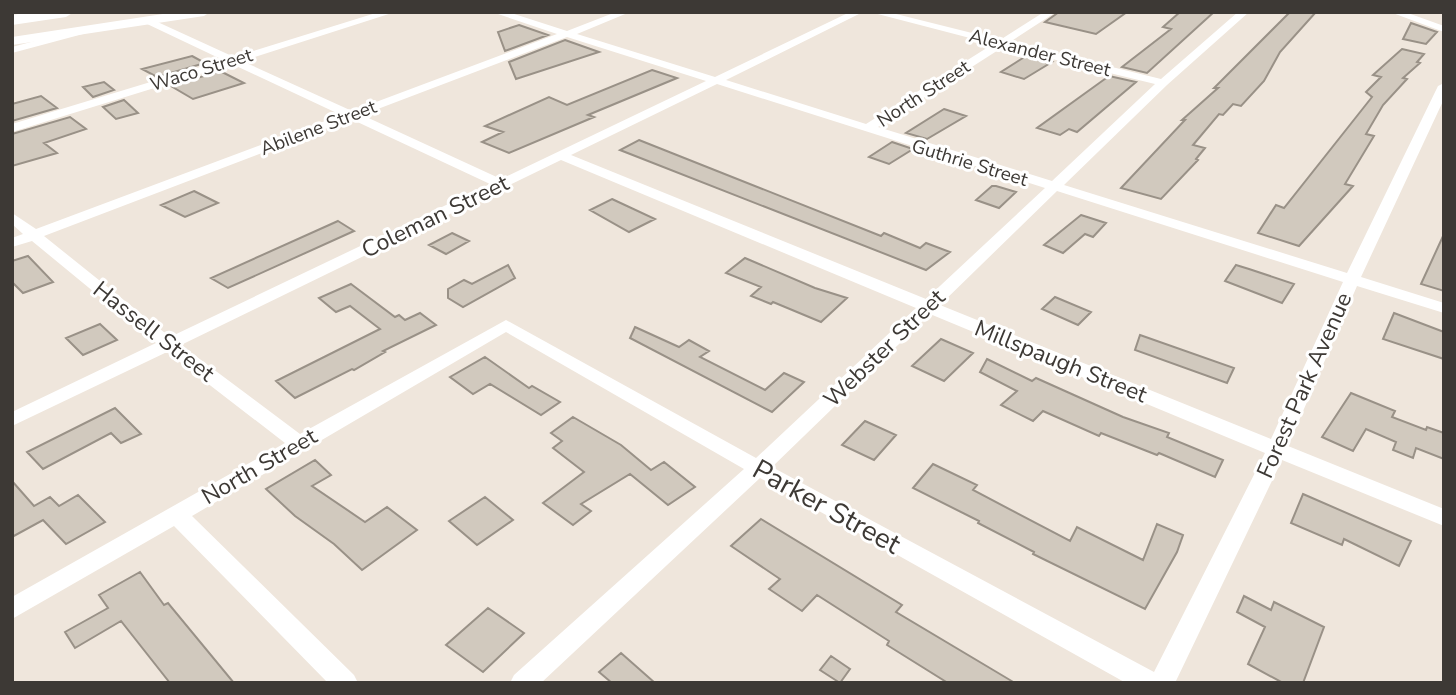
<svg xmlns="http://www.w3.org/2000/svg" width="1456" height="695" font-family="'Nunito Sans',sans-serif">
  <rect width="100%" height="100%" fill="#efe6dc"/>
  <path fill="#d1c9be" stroke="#999187" stroke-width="2" d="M1059,12H1127L1096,34L1045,22Z
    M1180,12H1214L1147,73L1122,67L1171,29L1163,27Z
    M1290,12H1316L1280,52L1264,81L1241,106L1233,104L1223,115L1219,114L1193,145L1205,148L1196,159L1198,160L1161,199L1121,188L1185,120H1182L1218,88H1214Z
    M1411,23L1437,32L1426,44L1403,39Z
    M519,25L548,35L505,51L498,32Z
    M565,40L599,52L516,79L509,62Z
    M1402,49L1424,54L1417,62L1420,63L1403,78L1407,79L1383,105L1366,134L1374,136L1345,184L1353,186L1299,246L1258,233L1276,205L1284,208L1372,97L1366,92L1381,77L1373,75Z
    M192,56L205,63L157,77L142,69Z
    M1026,56L1052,62L1024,79L1001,72Z
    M652,70L677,78L588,115L594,117L509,153L482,142L503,132L485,126L549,97L567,105Z
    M220,71L244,83L193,99L171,86Z
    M1109,76L1136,82L1077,132L1069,129L1060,135L1037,128Z
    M104,82L114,90L93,97L83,87Z
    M41,96L57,108L12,121V104Z
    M124,100L138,113L116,119L103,107Z
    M944,109L966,116L927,139L906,133Z
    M70,117L86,129L44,143L57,153L12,166V134Z
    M639,140L881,236L884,233L920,248L926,243L950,252L926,270L620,150Z
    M892,142L913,149L889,164L869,157Z
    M992,186H996L1016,192L999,208L976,200Z
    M194,191L218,203L185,217L161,205Z
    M612,199L655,219L629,232L590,210Z
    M1081,215L1106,223L1093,237L1085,234L1063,253L1044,245Z
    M338,221L354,231L228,288L211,278Z
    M452,233L469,241L446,254L429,245Z
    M1444,234V291L1421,284Z
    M28,256L53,282L23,293L12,282V261Z
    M745,258L815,288L847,298L821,322L773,302L771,304L751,296L761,287L726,273Z
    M508,265L515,278L463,307L448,298V289L464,280L472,284Z
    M1236,265L1249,269L1294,284L1282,303L1225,281Z
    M351,284L395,317L399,315L405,320L420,313L436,325L383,351L385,352L354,370L352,369L295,398L276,381L380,329L350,306L336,312L319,298Z
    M1055,297L1091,312L1078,325L1042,309Z
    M1394,313L1444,332V359L1383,339Z
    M100,324L117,340L83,355L66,338Z
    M635,327L679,347L689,340L709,351L700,357L765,390L784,373L804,382L772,412L630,338Z
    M1140,335L1234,368L1227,383L1135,350Z
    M941,339L973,353L944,381L912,366Z
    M485,357L529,388L532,386L560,402L541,415L490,384L473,394L450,377Z
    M987,359L1032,381L1036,378L1123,417L1169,433L1167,437L1223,460L1215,477L1159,453L1157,455L1101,433L1099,436L1043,411L1033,421L1001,405L1017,391L980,372Z
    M1351,393L1395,411L1392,417L1426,430L1427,427L1444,433V459L1416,448L1413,458L1393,450L1396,442L1366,429L1353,451L1322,437Z
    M115,408L141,434L121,443L111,433L43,469L27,452Z
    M573,417L621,445L651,470L664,462L695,487L668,505L630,474L581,504L591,511L573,525L543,503L584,472L553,448L562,441L551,433Z
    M865,421L896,435L874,460L842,445Z
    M315,460L331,475L312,486L365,522L387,507L417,530L362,570L334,544L295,516L266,489Z
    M933,464L977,485L973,490L1070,541L1077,527L1143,560L1157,524L1183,535L1177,552L1145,609L1033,554L1034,552L978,523L979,521L913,488Z
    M12,481L34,506L50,497L59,506L78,495L105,522L66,544L43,520L12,537Z
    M1303,494L1411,541L1399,566L1344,539L1342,545L1291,523Z
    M485,497L513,520L477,545L449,521Z
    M761,519L902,605L896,612L1015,683H948L887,645L889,641L817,595L802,611L769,589L780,579L731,546Z
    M140,572L164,605L168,603L234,683H170L121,621L75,648L65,632L108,608L99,595Z
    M1244,596L1271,610L1274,602L1324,627L1303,683H1283L1248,664L1265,627L1237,612Z
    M488,608L524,633L483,672L446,645Z
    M621,653L655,683H612L599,672Z
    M831,656L850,669L840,683L820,670Z"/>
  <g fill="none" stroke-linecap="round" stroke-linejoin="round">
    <path fill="#fff" fill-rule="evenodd" d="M379,12H395L242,61L352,111L557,34L492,12H508L567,31L616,12H630L577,34L715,77L850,12H863L726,80L866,124L993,44L870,12H888L1000,40L1044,12H1056L1010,42L1161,79L1238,12H1249L1167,85L1064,185L1347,273L1438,86L1444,83V99L1361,277L1444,303V313L1357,286L1288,446L1444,509V526L1282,460L1175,683H1126L760,478L541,683H510L514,675L744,469L506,332L192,516L354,675L358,683H328L174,526L12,619V597L285,443L167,352L12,426V412L156,343L32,241L12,247V238L23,234L12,224V213L36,229L341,115L232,64L12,132V124L223,60L145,23V19H151L234,57ZM567,37L706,81L501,179L362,115ZM1003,47L1155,84L1052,181L878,127ZM717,84L1045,188L926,299L571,155ZM351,119L490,184L170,337L44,236ZM561,160L916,308L756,458L506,320L300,434L181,345ZM1057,191L1343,282L1271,439L940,305ZM930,314L1265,453L1154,672L772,467Z
      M1390,12H1405L1444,26V32Z
      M80,29L85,32L83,34L12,53V47Z"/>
    <path fill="#fff" fill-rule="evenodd" d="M176,12H210L204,16L12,45V37Z"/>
    <path fill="#fff" fill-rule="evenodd" d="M30,12H74L66,17L12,25V15Z"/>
  </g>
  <g text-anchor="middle" stroke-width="6" stroke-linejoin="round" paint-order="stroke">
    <g font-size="19" fill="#3d3935" stroke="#fff">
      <text transform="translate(1040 52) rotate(14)" y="7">Alexander Street</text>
      <text transform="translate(201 69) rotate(-17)" y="7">Waco Street</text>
      <text transform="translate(923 93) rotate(-33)" y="7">North Street</text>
      <text transform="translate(318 127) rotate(-21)" y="7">Abilene Street</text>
      <text transform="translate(970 162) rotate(17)" y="7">Guthrie Street</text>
    </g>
    <g font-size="23" fill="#3d3935" stroke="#fff">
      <text transform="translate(435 216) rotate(-26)" y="8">Coleman Street</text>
      <text transform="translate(154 331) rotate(38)" y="8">Hassell Street</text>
      <text transform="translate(884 348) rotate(-44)" y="8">Webster Street</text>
      <text transform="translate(1061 361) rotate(22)" y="8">Millspaugh Street</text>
      <text transform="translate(1304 385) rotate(-66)" y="8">Forest Park Avenue</text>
      <text transform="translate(259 466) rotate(-30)" y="8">North Street</text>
    </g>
    <g font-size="28" fill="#3d3935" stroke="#fff">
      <text transform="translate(827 506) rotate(29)" y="10">Parker Street</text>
    </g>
  </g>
  <rect width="1456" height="695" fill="none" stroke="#3d3935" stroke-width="28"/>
</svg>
